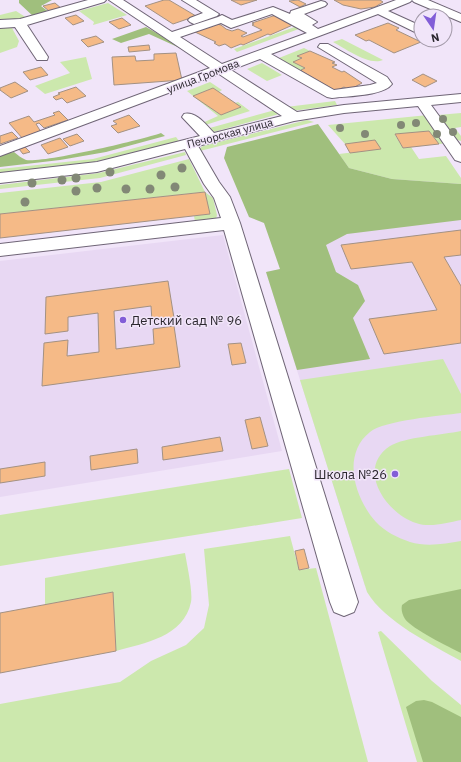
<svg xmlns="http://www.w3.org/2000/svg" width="461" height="762" font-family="'IBM Plex Sans',sans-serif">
  <rect width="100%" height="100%" fill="#f1e5f9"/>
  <path fill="#e8d8f3" d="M461,199V569L365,586L266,272L283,269L267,223Z
    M223,235L282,451L0,497V261Z"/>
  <path fill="#cce8ad" d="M108,3L127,15L93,25L94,22L79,11Z
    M16,11L27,18L0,22V15Z
    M300,25L304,27L237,52L234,49Z
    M0,26L12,28L19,41L17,47L0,53Z
    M342,39L383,60C369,66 346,49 333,42Z
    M304,48L310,51L298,56L302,58L294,62L305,68L303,72L279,58Z
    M86,57L92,79L45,94L35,86L70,73L60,62Z
    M262,63L282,75L267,81L247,69Z
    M210,82L222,90L219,92L213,88L194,96L221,115L240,107L235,103L238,102L250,111L202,126L200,124L218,116L187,91Z
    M335,101L337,105L292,111L286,107Z
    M275,110L279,114L210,133L206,129Z
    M461,113V127L455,128L461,136V141L454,139L438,115Z
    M428,115L448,143L439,144L429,131L395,135L403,148L411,147L419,159L446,156L461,178V184L392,179L349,168L339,154L380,149L375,141L345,144L328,125Z
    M307,120L314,122L200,151L199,149L203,146Z
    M176,137L179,141L94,162L42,170L0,174V169L93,159Z
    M185,152L186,155L100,178L0,189V185L99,173Z
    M189,159L205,192L213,198L217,215L216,219L195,222L194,216L210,214L204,192L0,214V193L101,182Z
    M443,359L461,394V413C440,416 385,420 370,432C341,455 355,499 376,522C384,531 398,538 410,542C426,547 445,544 461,541V661C431,644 385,622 367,592L300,380Z
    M461,431V520C446,523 430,528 416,523C387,514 355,469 390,446C405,437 442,435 461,431Z
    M289,469L302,518L0,566V515Z
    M290,536L299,570L316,568L368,762H0V704L120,682L151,661L186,645L204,628L209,605L204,549Z
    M185,553C187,565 193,592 191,602C184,637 144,643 116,651L113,592L45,605V578Z
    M381,631L432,681L461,705V762H417L378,632Z"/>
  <path fill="#a0bf7d" d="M19,0H52L41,6L50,13L34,17L19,3Z
    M146,27L183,48L182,49L149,34L121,43L112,39Z
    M318,124L349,168L392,179L461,184V220L347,234L326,245L336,272L358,285L365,301L353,318L370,359L297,370L266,272L280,269L264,223L249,217L224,158L227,147Z
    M161,133L165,136L106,152L60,160L0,167V155L14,152C18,155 21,158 26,160C44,163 141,140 161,133Z
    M461,589V653C449,647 412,629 405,619C402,614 401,610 402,605L409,600Z
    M424,700L432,702L461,717V762H423L406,707L416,701Z"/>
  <path fill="#f5ba87" stroke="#a39183" d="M164,0H169L196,16L173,24L145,6Z
    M231,0H257L241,5Z
    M298,0L306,4L300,7L289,1Z
    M334,0H380L383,2L375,7L361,9L343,5Z
    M55,3L62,9L50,12L43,6Z
    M76,15L84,21L73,25L65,18Z
    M276,15L295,24L270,35L268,34L243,45L241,44L231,48L225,44L219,46L214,43L216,42L195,32L217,24L221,25L226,29L232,31L238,29L247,33L241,36L243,37L262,30L252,25L254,24L252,23Z
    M122,18L131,25L119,29L109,22Z
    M388,23L399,28L396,30L421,42L394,53L369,40L366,41L355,35Z
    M96,36L104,42L88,47L81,40Z
    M149,45L150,50L129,52L128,47Z
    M310,51L335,62L332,63L337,65L332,67L342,72L344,71L362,83L349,90L344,87L336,91L303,72L301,70L305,68L293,62L302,58L297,56Z
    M176,53L182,80L114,85L112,57L135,56L136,61L154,60V54Z
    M41,67L48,75L30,80L23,72Z
    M423,74L437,81L425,87L412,80Z
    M15,82L28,91L11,98L0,90V88Z
    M76,87L86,96L67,103L62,98L56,100L53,97L60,94L58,93Z
    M213,88L219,92L241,107L221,115L193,96Z
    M59,111L68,120L44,128L39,123L36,124L41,132L23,139L9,123L29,116L34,122L55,115L53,113Z
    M129,115L140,126L118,133L111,126L117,124L113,121Z
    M429,131L439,144L403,148L395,134Z
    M12,132L18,138L0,144V136Z
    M77,134L84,141L70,146L63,139Z
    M60,138L68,147L48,154L41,145Z
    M375,140L381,149L350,153L345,144Z
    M25,147L30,152L23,154L19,149Z
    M205,192L210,214L0,238V214Z
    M461,230V255L444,257L461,286V343L384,354L369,319L437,310L412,262L351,269L341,245Z
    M168,281L174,318L152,321L151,306L114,311L116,349L154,344L153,329L174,326L180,367L42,386L44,343L68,340L67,356L99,352L98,313L68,317V331L45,334L46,297Z
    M241,343L246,363L232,365L228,344Z
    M260,417L268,446L252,449L245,420Z
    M220,437L223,451L163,460L162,447Z
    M137,449L138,463L91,470L90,456Z
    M45,462V476L0,483V469Z
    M304,549L309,568L299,570L295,551Z
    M113,592L116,651L0,673V613Z"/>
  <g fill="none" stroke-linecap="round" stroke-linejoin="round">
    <defs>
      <path id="minor" d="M88,0H106L104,2L27,25L48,57L47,60H37L15,27L0,28V20L20,19Z
        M109,0H123L172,32L218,17L222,15L232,20L273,7L290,14L291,11L321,1L325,2L327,4L325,6L304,14L317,22L312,25L318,29L396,0H412L410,2L388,11L421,26V35L378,14L271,54L334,90L370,85L377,83L318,47L320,44H328L387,77L392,84C384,96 346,96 332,98L327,97L260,59L231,70L297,112L344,105L461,94V102L431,105L461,146V162L455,160L418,106L344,113L294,121L198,146L219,182L230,197L240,223L358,602L354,612L344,616L334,612L330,602L224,230L0,256V244L221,218L214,198L204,184L185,149L97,172L0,183V173L97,162L200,136L182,117L184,114C196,111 206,125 214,133L282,116L219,74L0,156V146L210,68ZM272,14L307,33L222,64L180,37L221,23L231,28Z
        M182,0H196L219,14L217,16L194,24L190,22L188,20L190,18L203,13Z
        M412,0H428L461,14V22L414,2Z"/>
    </defs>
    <use href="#minor" stroke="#6f6576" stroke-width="2"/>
    <use href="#minor" fill="#fff" fill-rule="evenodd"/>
  </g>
  <g fill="#828876">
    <circle cx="443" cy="119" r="4"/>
    <circle cx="416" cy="123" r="4"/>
    <circle cx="401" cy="125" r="4"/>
    <circle cx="340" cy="128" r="4"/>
    <circle cx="453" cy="132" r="4"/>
    <circle cx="365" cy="134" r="4"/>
    <circle cx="437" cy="134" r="4"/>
    <circle cx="182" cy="168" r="4.5"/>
    <circle cx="110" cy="172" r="4.5"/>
    <circle cx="161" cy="175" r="4.5"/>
    <circle cx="76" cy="178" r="4.5"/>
    <circle cx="62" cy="180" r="4.5"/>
    <circle cx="32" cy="183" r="4.5"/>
    <circle cx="175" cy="187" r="4.5"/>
    <circle cx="97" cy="188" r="4.5"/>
    <circle cx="126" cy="189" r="4.5"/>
    <circle cx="150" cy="189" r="4.5"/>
    <circle cx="76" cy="191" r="4.5"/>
    <circle cx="25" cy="202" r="4.5"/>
  </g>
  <g fill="#825dd7" stroke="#f1e5f9" stroke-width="1.5">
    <circle cx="123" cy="320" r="4"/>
    <circle cx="395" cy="474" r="4"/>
  </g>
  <g text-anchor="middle" stroke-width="3" stroke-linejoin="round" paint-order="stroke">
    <g font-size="11" fill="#2b272e" stroke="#f1e5f9">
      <text transform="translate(203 76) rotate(-21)" y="4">улица Громова</text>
      <text transform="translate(230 133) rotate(-15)" y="4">Печорская улица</text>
    </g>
    <g font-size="13" fill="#2b272e" stroke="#f1e5f9" text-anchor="start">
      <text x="131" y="325">Детский сад № 96</text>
      <text x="387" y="479" text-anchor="end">Школа №26</text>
    </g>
  </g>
  <g transform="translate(433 28) rotate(167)"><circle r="19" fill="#f1e5f9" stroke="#a299a8"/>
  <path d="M0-3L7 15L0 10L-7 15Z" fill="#825dd7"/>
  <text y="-6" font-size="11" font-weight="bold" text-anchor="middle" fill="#2b272e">N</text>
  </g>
</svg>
